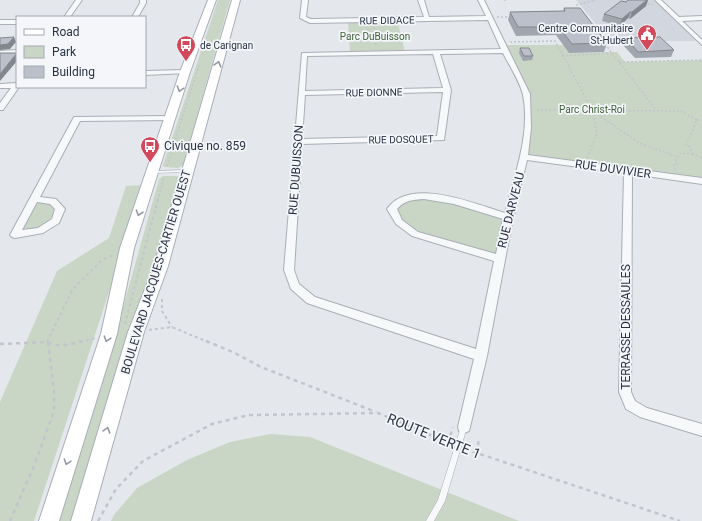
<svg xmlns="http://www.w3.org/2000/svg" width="702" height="521" font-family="Roboto,sans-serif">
  <rect width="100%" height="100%" fill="#e4e7ec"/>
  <path fill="#d2d6de" d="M576,0H658L700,41H610Z"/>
  <path fill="#c9d6c5" d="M218,0H230L183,165L178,168L164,167L163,165Z
    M397,19L405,52L350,54L348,20Z
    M502,45H564L569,53L617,52L625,62L702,60V181L525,157L526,94Z
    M163,176H177L180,178L157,261L73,521H57L114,340L159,179Z
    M144,185L34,521H0V402L57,271L109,238L126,186Z
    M419,195L508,217L499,259L415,234L399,222L392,209Z
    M36,202L49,204L55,210C49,228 38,228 21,231Z
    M270,434L310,437L519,521H111L114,515L137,488L187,460L230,442Z"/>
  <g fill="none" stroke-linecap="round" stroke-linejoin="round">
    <defs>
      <path id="lane" d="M187,170L189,171L188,172L153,173L151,172L153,171Z
        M464,424L466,425L467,427L445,501L434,521H426L438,500L461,427L462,425Z"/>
      <path id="street" d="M76,0H82L70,17H64Z
        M140,0H146V3L138,17H132L140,3Z
        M302,0H308L306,17L311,19L424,17L418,0H424L429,17L486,16L478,0H484L530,94L531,128L528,155L702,178V184L632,174L631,392L635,401L647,408L702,424V436L640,417L626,409L619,392L624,173L527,160L511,228L487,356L470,427L469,431L464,433L459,431L458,427L474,359L307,303L291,289L284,270L302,53L501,49L488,20L310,23L300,18ZM503,53C509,65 520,82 523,95C531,134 514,176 505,213C475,204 410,176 387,209L396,224L412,236L494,261L476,349L315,297L299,284L294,270L302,144L444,140L451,90L440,54ZM433,54L443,88L305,91L307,56ZM443,92L437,136L302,139L305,95ZM424,199L454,204L503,219L496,254L418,232L402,220L397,209C405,200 412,200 424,199Z
        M655,0H661L679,17L702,16V20L682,21L702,40V45Z
        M0,20H17V24H0Z
        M17,50V54L0,55V51Z
        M185,70L188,72L187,73L145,75V71Z
        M17,83V87H19L3,110H0V103L11,88H0V84Z
        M170,116H173V120L80,121L40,197L56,199L65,209L59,223L43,233L15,238L12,237L10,235L74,117ZM37,202L50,204L55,209L52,219L38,228L22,230Z"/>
      <path id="secondary" d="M208,0H216L190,72L134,248L117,334L59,521H39L101,334L120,248L180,72Z
        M232,0H240L168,266L144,332L91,521H71L128,332L154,266Z"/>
    </defs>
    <use href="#lane" stroke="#a9aeb7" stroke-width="1"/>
    <use href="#street" stroke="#a9aeb7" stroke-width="2"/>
    <use href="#secondary" stroke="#a9aeb7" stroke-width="2"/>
    <path stroke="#c2c5cb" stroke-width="1.5" stroke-dasharray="2 2" stroke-linecap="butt" d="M504,0H506
      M644,3L653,5
      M576,5L596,0
      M497,17H510
      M374,27L376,47
      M510,42L555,41L593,111L597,134L587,158
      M605,44L657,111
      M562,56L612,53
      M619,62L702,60
      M537,110L681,111L697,120
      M594,112L639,143L678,157
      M692,154L702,158
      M167,166L199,65
      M675,170L674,164H677L676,160L681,153L692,154L690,147L686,145L697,120H702
      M158,200L164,177"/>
    <path stroke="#c2c5cb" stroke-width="2" stroke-dasharray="3 3" stroke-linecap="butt" d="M162,299V311L172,327
      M125,324L158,199
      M149,330L172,327L208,342
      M47,342L73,289L102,260L113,255
      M80,342L96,338"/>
    <path stroke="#c2c5cb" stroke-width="2.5" stroke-dasharray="4 4" stroke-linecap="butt" d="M206,341L233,352L261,367L376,412
      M0,344L47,342L55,345H66L84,341
      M448,443L453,427
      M465,449L680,521
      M477,453L479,437
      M10,521L36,461L54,411V392L48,341
      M98,521L116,489L143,461L212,424L249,415L378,413L452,444"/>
    <use href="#lane" fill="#f7f8fa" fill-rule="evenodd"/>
    <use href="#street" fill="#f7f8fa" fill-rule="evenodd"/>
    <use href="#secondary" fill="#fff" fill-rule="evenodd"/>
  </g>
  <path fill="#a1a5ae" d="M628,0H648L646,6L630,19L628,18L620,26L602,21L604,14Z
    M564,8L607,43L604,52L569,53L556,35L516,36L508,20L510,12L563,11Z
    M626,38L674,50L671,57L635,58L623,45Z
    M520,48L533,56L532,60L523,61L519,53Z"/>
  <path fill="#83868d" d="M647,0H648L646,6L630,19L632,12Z
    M630,12L628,18L620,26L622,19Z
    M14,37L16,42L10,49L0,50V45Z
    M17,53V61L0,81V74Z"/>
  <path fill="#bbc0ca" stroke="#83868d" d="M628,0H647L632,12H630L622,19L604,14L621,1L626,2Z
    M564,8H580L607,43L572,44L559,27H518L510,12L565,11Z
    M14,37L8,44L0,45V38Z
    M660,37L674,50L638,52L626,38Z
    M520,48H529L533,56H524Z
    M0,53H17L0,74Z"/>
  <defs><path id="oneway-chevron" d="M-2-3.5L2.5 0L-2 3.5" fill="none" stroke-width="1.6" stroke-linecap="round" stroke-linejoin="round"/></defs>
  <g stroke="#959aa2">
    <use href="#oneway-chevron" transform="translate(218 64) rotate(-74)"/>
    <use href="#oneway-chevron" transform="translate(180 89) rotate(108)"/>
    <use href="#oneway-chevron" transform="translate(139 213) rotate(109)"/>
    <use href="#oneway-chevron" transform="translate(107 339) rotate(107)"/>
    <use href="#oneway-chevron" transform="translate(107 430) rotate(-74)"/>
    <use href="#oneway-chevron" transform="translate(67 462) rotate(108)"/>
  </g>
  <defs>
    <symbol id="civic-pin" viewBox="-11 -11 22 30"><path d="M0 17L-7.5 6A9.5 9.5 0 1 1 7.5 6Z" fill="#d1495b" stroke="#f4f6f9"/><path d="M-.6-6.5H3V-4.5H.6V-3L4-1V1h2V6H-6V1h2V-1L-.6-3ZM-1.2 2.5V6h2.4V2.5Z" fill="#fff"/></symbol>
    <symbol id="bus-pin" viewBox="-11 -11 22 30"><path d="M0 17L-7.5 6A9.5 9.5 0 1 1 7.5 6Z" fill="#d1495b" stroke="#f4f6f9"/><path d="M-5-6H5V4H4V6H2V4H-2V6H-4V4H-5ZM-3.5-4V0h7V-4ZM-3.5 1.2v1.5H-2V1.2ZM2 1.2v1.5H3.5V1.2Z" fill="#fff"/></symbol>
  </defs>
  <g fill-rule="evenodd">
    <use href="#civic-pin" x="636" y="23" width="22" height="30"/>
    <use href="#bus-pin" x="175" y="34" width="22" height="30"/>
    <use href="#bus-pin" x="139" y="135" width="22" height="30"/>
  </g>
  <g text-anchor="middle" stroke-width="3.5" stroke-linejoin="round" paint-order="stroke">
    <g font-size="10" fill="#2b3445" stroke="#f4f6f9">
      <text transform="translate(387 20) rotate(-1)" y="4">RUE DIDACE</text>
      <text transform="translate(374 92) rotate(-1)" y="4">RUE DIONNE</text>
      <text transform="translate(401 139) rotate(-1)" y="4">RUE DOSQUET</text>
    </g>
    <g font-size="10" fill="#2b3445" stroke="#f4f6f9" text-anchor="end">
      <text x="633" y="32">Centre Communitaire<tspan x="633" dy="12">St-Hubert</tspan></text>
      <text x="200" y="49" text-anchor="start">de Carignan</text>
    </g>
    <g font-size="10" fill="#3f6138" stroke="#f4f6f9">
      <text x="375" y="40">Parc DuBuisson</text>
      <text x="592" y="113">Parc Christ-Roi</text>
    </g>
    <g font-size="12" fill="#2b3445" stroke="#f4f6f9" text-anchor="start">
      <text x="164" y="150">Civique no. 859</text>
    </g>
    <g font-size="12" fill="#2b3445" stroke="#f4f6f9">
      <text transform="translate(613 169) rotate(8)" y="4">RUE DUVIVIER</text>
      <text transform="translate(296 170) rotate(-86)" y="4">RUE DUBUISSON</text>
      <text transform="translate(511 210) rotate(-76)" y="4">RUE DARVEAU</text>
      <text transform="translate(156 272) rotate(-73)" y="4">BOULEVARD JACQUES-CARTIER OUEST</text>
      <text transform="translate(626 327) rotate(-90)" y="4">TERRASSE DESSAULES</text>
    </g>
    <g font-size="14" fill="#2b3445" stroke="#f4f6f9">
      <text transform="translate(434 436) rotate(22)" y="5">ROUTE VERTE 1</text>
    </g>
  </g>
  <rect x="16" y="16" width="130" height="72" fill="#f4f6f9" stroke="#a4a8b1"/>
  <rect x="24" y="29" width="20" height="6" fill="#ffffff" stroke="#a4a8b1"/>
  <text x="52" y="36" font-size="12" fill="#2b3445">Road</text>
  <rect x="24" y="46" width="20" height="12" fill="#c9d6c5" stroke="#a4a8b1"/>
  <text x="52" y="56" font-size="12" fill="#2b3445">Park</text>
  <rect x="24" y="66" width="20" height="12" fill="#bbc0ca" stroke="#a4a8b1"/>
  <text x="52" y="76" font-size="12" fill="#2b3445">Building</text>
</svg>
